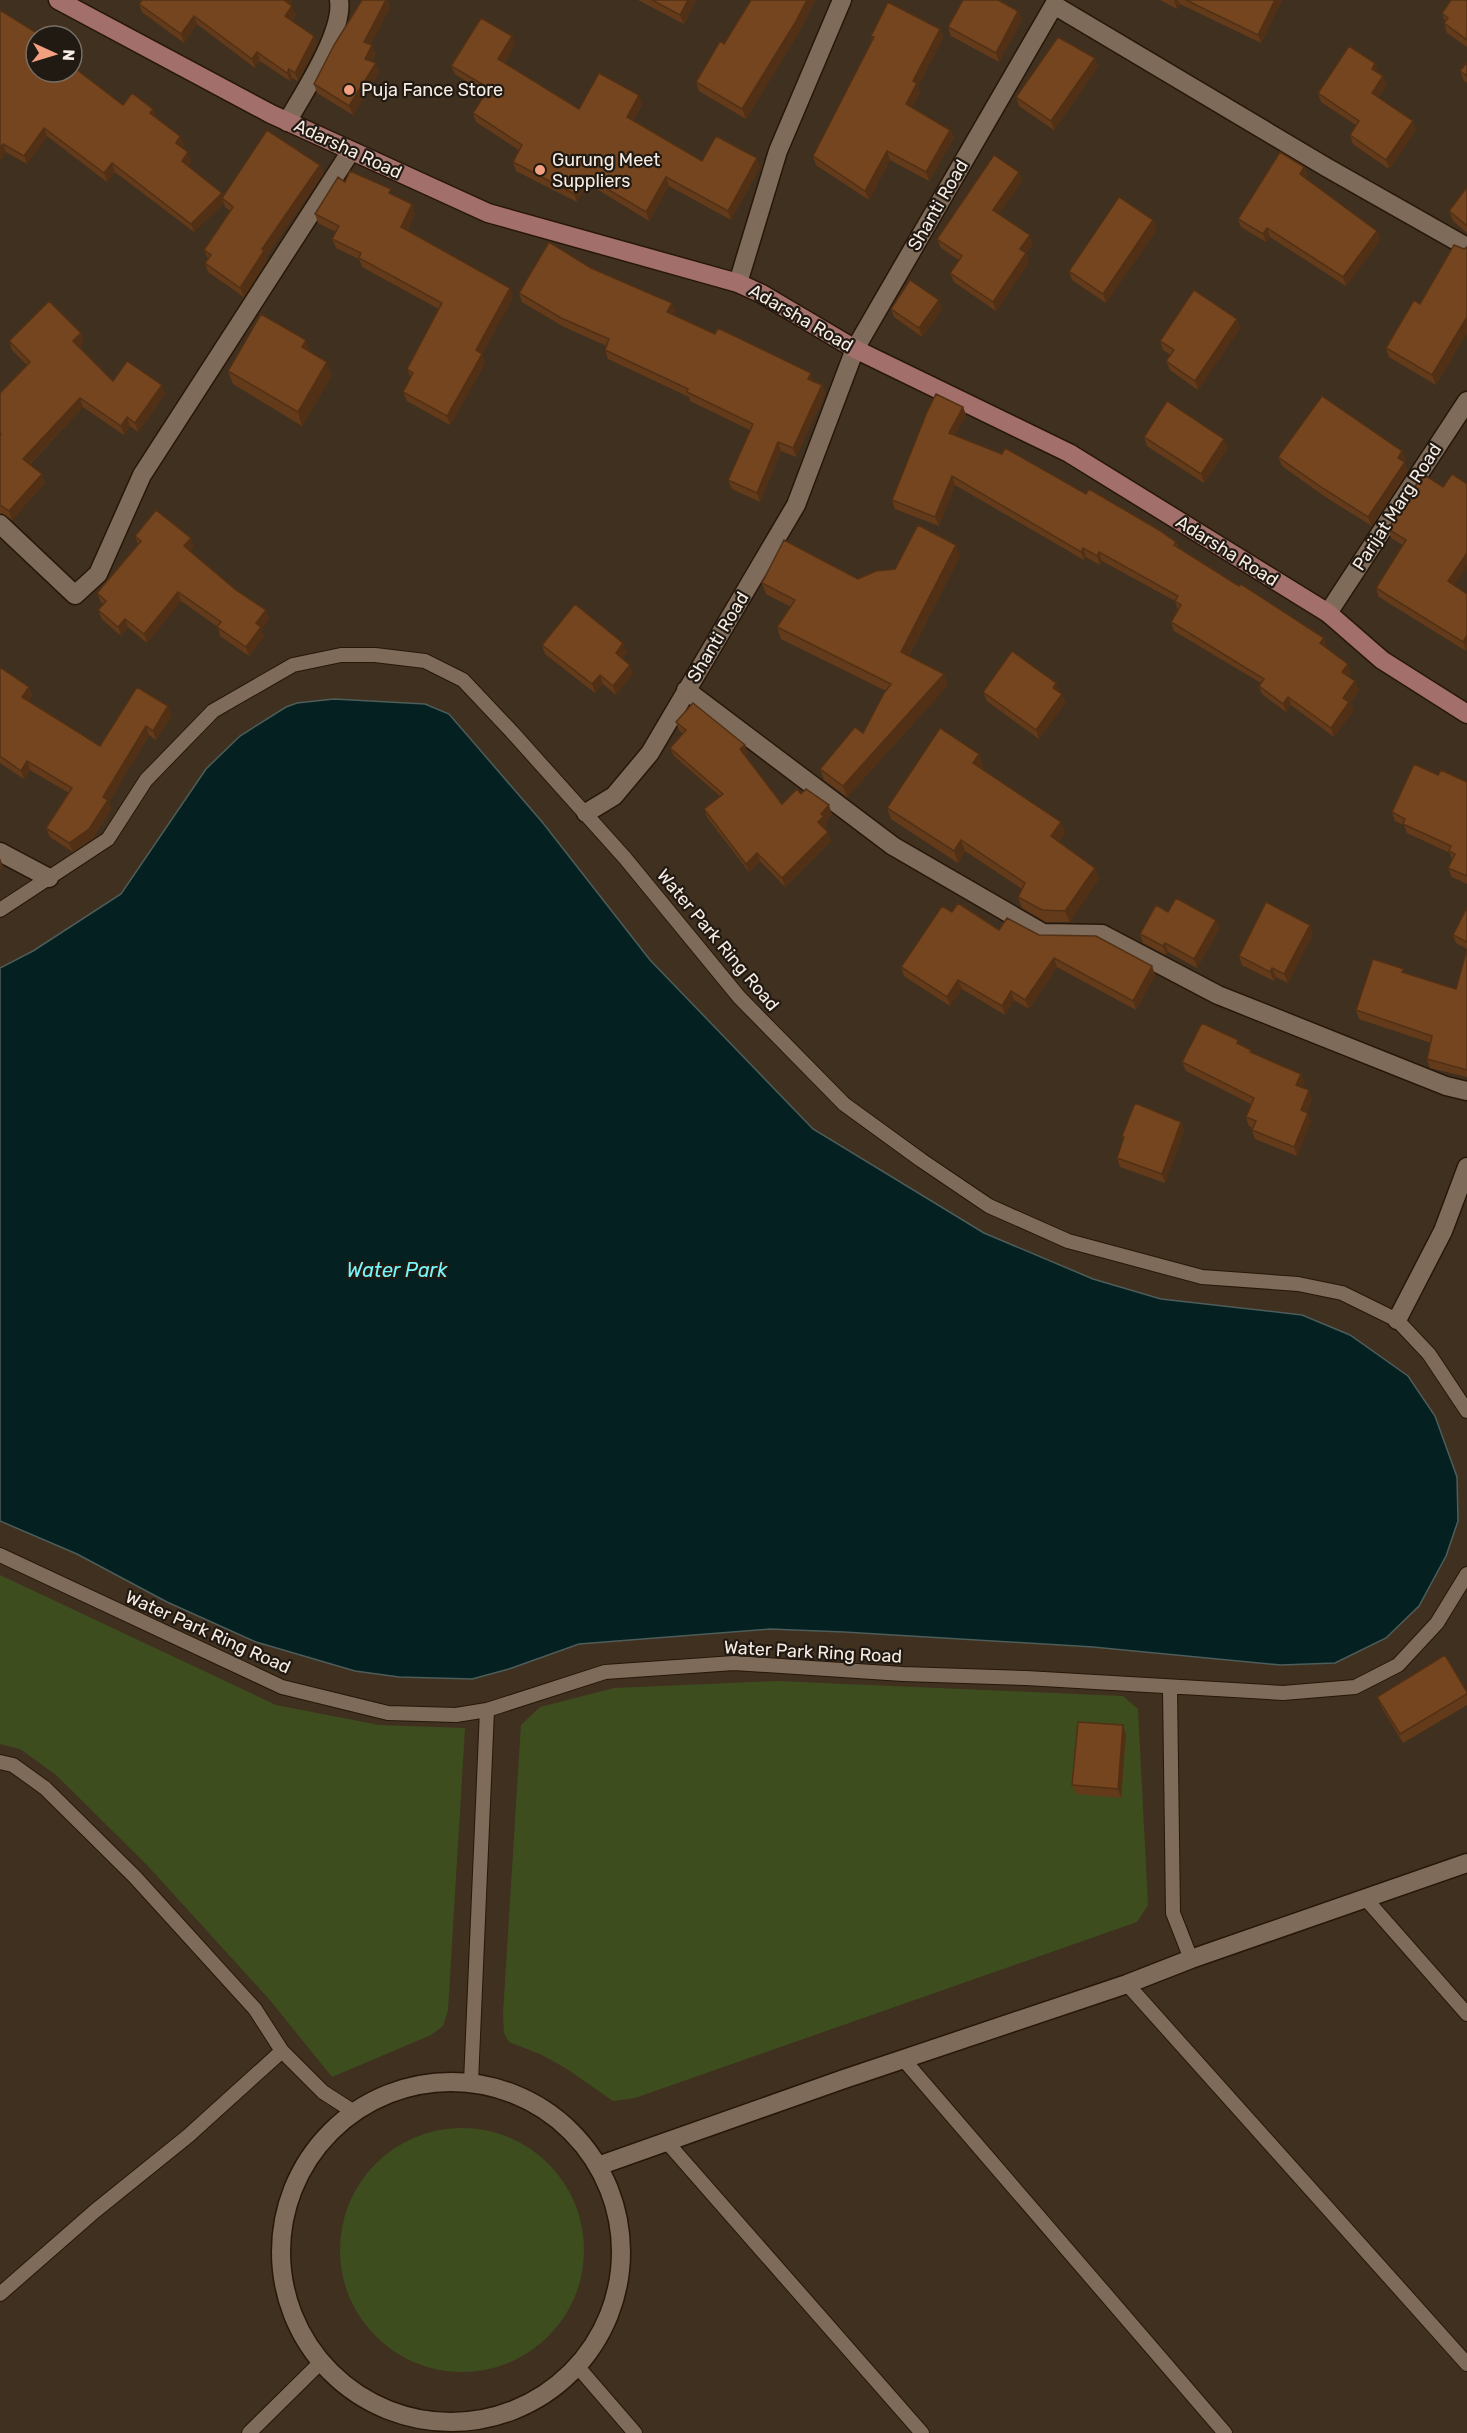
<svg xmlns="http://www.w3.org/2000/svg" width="1467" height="2433" font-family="Rubik,sans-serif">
  <rect width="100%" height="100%" fill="#403020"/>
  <path fill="#3e4d1e" d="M0,1575L276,1705L379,1725L465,1728L448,2010L443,2026L431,2035L332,2077L269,1999L147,1865L56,1775L20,1749L0,1744Z
    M777,1681L1123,1696L1138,1709L1148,1905L1137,1922L635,2098L613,2101L567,2069L542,2055L509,2042L504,2033L503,2014L521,1725L540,1707L614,1688Z
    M340 2250a122 122 0 1 1 244 0a122 122 0 1 1-244 0Z"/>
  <path fill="#042020" stroke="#4d5d5a" stroke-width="1.5" d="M334,699L425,704L449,714L543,823L650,960L813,1129L984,1233L1093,1279L1161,1299L1302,1315L1350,1335L1408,1376L1435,1416L1457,1477L1458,1521L1446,1556L1419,1606L1386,1638L1335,1663L1281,1665L1093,1647L844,1632L770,1629L579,1644L509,1669L472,1679L399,1677L355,1671L256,1642L167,1602L77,1554L0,1521V968L33,951L121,894L206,769L240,736L286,707L297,703Z"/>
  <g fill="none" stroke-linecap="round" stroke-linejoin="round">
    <defs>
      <path id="service" d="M0,910L108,839L146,780L213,711L293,665L341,655H375L425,661L463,680L512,732L625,858L739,997L844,1104L921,1160L989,1206L1068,1241L1202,1277L1298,1284L1342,1293L1397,1320L1429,1354L1467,1411
        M0,1555L282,1687L388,1713L456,1715L487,1710L605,1672L734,1663L903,1674L1026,1678L1283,1693L1355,1687L1398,1665L1437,1623L1467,1574
        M1170,1688L1173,1913L1191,1959
        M0,1762L13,1765L45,1788L135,1877L255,2009L282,2051L323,2092L354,2112
        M1365,1898L1467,2014
        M1127,1984L1467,2364
        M904,2060L1225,2433
        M471,2082L487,1710
        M666,2141L922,2433
        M0,2294L95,2211L188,2136L282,2051
        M578,2367L635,2433
        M249,2433L320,2363"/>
      <path id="minor" d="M287,122C303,94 344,32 339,0
        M738,283L778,151L842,0
        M0,524L75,595L98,574L142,475L351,151
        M1328,613L1467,401
        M686,690L893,846L1043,933L1102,934L1218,995L1446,1086L1467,1091
        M586,813L614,796L650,753L796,505L855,349L1054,5L1326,167L1467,247
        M0,852L49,878
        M1397,1320L1443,1231L1467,1167
        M281 2252a170 170 0 1 1 340 0a170 170 0 1 1-340 0Z
        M598,2166L844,2079L1127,1984L1191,1959L1467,1863"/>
      <path id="secondary" d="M58,0L271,114L488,213L738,283L762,294L855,349L1069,453L1328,613L1382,660L1467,714"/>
    </defs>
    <use href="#service" stroke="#271709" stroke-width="16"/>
    <use href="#minor" stroke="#271709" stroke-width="21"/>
    <use href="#secondary" stroke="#271709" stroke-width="21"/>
    <use href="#service" stroke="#7e6b5a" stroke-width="14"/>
    <use href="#minor" stroke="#7e6b5a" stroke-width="18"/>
    <use href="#secondary" stroke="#a36f6b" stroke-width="18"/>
  </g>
  <path fill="#643b1a" d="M142,0H291L292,2L290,4L296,15L292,20L314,36L317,44L298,81L292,78L290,81L260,61L255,68L197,24L184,43L142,12L139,4Z
    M362,0H387L390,8L370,45H372L376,54L372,61L376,63L379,72L353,115L317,93L314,84Z
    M638,0H696L684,24Z
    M751,0H815L799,32L746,119L699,91L696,82L724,44Z
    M1160,0H1282L1261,43L1180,4L1177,9Z
    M1467,0V47L1447,33L1444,23L1445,21L1442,13Z
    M0,10L36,72L123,105L153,109L156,117L184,145L182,147L191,161L188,166L222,193L223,196L320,165L323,174L266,257L267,260L244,297L208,272L205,263L208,259L204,250L230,211L225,207L224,203L194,232L115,172L107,182L47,136L27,164L6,152L0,161Z
    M1018,11L1022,20L999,62L951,36L948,27Z
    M940,29L943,38L918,86L920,92L912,107L950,130L954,138L929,181L890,160L869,200L816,165L813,156L872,40L871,36Z
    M512,36L515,45L505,63L579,109L642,104L633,121L702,161L760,167L731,220L669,186L649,221L587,183L577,202L516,171L513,162L519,150L476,122L473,113L485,93L455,74L451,66Z
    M1095,58L1098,67L1054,130L1019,106L1016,97Z
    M1467,62V83L1464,81L1460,71Z
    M1378,72L1387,85L1378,98L1416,130L1389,169L1353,144L1350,135L1356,125L1321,102L1318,93Z
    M1308,175L1306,178L1377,231L1380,240L1346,286L1270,237L1266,242L1241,227L1238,219Z
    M1022,181L999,214L1033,244L1026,254L1029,262L996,311L954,282L950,273L959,260L941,248L937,239Z
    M345,182L394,195L415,213L407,231L513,297L482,354L485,363L450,425L407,401L403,392L411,378L407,369L439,309L362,267L359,259L336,248L332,239L336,232L318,223L315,214Z
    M1467,187V233L1453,221L1449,211Z
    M1157,229L1106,303L1072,280L1069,271Z
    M1467,247V332L1436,385L1389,357L1386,348L1464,249Z
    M591,268L672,303L675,311L673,315L822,385L825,394L796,457L781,451L760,502L732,489L728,480L750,430L690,401L689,397L608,359L605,350L607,346L564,327L522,302L519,293Z
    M891,309H942L922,337L894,317Z
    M1237,319L1240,328L1198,390L1170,370L1166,361L1171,355L1163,350L1160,341Z
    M81,333L84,342L80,347L113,381L165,394L138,432L130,426L124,435L83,407L30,464L45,483L12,520L2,513L0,514V393L27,365L12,350L9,341Z
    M310,351L332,375L302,426L233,384L228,371Z
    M963,407L966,415L955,435L1086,494L1176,542L1178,547L1327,647L1326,648L1351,673L1348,676L1359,690L1350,703L1353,711L1334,737L1291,705L1286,712L1262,694L1259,686L1261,683L1174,631L1171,622L1178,610L1175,601L1102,561L1100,565L1086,557L1084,560L955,485L939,526L895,509L892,500Z
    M1144,437L1224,439L1228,448L1204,483L1147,446Z
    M1402,451L1405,459L1404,462L1408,471L1372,526L1327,498L1282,466L1278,457Z
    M1423,474L1454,585L1466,651L1379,597L1376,588L1403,545L1391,538L1388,529Z
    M135,536L194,547L190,551L269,619L261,629L264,636L249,656L220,636L218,627L181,601L147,643L128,627L121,636L102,619L98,610L103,604L101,602L97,593L138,544Z
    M960,556L909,656L944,674L948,685L847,797L824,780L820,769L863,733L886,691L781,639L777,627L791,607L766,594L762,583L858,579L895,569Z
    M623,643L627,652L622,658L633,673L616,695L603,684L595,693L545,654L542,645Z
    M0,669L29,687L32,696L28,701L100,746L172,715L156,740L149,735L109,802L111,809L93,838L73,852L50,837L46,828L69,793L30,770L24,779L0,763Z
    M983,692H1060L1062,694L1065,703L1039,739L987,701Z
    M676,722L748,753L745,756L782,804L801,794L832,814L826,821L827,824L824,828L831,841L785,887L760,861L749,872L707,817L704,809L720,796L674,756L670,748L683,734L679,730Z
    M979,754L983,765L981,769L1061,822L1065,833L1059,842L1095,868L1099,879L1070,922H1046L1022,908L1018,897L1022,889L965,851L958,863L891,819L887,808Z
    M1467,782V884L1452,877L1448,868L1452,860L1450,853L1407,833L1404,825L1395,821L1392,812Z
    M1467,907V949L1456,943L1453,935Z
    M952,912L999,930L1039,935L1152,966L1155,975L1136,1010L1057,967L1029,1009L1014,1000L1005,1015L962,989L950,1006L904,976L901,967Z
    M1168,912L1216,920L1219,929L1197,968L1168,952L1166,955L1143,943L1140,934Z
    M1313,934L1288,983L1276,977L1274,981L1242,965L1239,956Z
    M1467,949V1077L1430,1068L1427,1059L1431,1043L1359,1019L1356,1010L1405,973L1456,989Z
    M1240,1045L1251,1050L1252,1053L1301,1074L1304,1083L1302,1087L1312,1099L1307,1112L1311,1121L1297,1156L1255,1139L1252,1130L1253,1128L1249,1126L1246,1117L1251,1104L1186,1071L1182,1062Z
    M1181,1122L1184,1131L1165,1183L1120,1167L1117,1158L1123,1139L1122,1136Z
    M1467,1692V1705L1403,1743L1381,1706L1377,1697Z
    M1126,1734L1121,1798L1076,1794L1072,1785Z"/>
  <path fill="#513015" d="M284,0H291L292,2L287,8Z
    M386,0L390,8L367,51L364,42Z
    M688,0H696L684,24L680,15Z
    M807,0H815L799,32L746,119L742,109Z
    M1174,0H1178L1180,4L1177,9Z
    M1275,0H1282L1261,43L1258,35Z
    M292,6L296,15L288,24L285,16Z
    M1018,11L1022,20L999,62L996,53Z
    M194,16L197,24L184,43L181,34Z
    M940,29L943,38L918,86L920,92L909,113L906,104L913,81Z
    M314,36L317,44L298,81L295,73Z
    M512,36L515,45L502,68L498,59Z
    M372,45L376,54L369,67L365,59Z
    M257,52L260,61L255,68L252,59Z
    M1095,58L1098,67L1054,130L1051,121Z
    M376,63L379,72L353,115L349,106Z
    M1375,63L1378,72L1375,78L1372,69Z
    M289,69L292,78L290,81L287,73Z
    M1383,76L1387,85L1375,102L1372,93Z
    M639,95L642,104L630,126L627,117Z
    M153,109L156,117L150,113Z
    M1413,121L1416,130L1389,169L1386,160Z
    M44,128L47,136L27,164L24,156Z
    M950,130L954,138L929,181L926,172Z
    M180,136L184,145L179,151L176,143Z
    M3,144L6,152L0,161V148Z
    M887,151L890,160L869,200L865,191Z
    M188,152L191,161L185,170L182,161Z
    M757,158L760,167L731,220L728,211Z
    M112,163L115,172L107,182L104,173Z
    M320,165L323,174L266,257L267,260L244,297L240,288L262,249Z
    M1304,167L1308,175L1303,183L1300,174Z
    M1019,172L1022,181L996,219L993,210Z
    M584,175L587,183L577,202L574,194Z
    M666,177L669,186L649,221L646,212Z
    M222,193L225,200L222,198L224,203L194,232L191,224Z
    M412,204L415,213L404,236L401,227Z
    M1153,220L1157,229L1106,303L1103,294Z
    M1267,228L1270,237L1266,242L1263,234Z
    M1377,231L1380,240L1346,286L1343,277Z
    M1030,235L1033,244L1026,254L1029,262L996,311L993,302L1020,249Z
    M510,288L513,297L482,354L485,363L450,425L447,416L476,350Z
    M939,300L942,309L922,337L919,328Z
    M672,303L675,311L671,321L667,312Z
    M1467,317V332L1436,385L1432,375Z
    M1237,319L1240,328L1198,390L1195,381Z
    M81,333L84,342L77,350L73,341Z
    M306,340L311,353L302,347Z
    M327,362L332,375L302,426L298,412Z
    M811,373L814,382L808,379Z
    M162,385L165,394L138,432L135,423Z
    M822,385L825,394L796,457L793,448Z
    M80,398L83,407L26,467L23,459Z
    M963,407L966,415L952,442L949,433Z
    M127,417L130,426L124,435L121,426Z
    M1224,439L1228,448L1204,483L1201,474Z
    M778,442L781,451L760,502L757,493Z
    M1402,451L1405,459L1401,466L1398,458Z
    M1405,462L1408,471L1372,526L1368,517Z
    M42,474L45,483L12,520L9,511Z
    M952,476L955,485L939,526L935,517Z
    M191,538L194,547L187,555L184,546Z
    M956,545L960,556L905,663L901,652Z
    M1083,548L1086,557L1084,560L1081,552Z
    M1099,552L1102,561L1100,565L1097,556Z
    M1467,553V567L1451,590L1448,581Z
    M178,592L181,601L147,643L144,634Z
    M266,610L269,619L261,629L264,636L249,656L246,647L256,623Z
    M125,619L128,627L121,636L118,627Z
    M1467,635V650L1466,651L1463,642Z
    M1324,638L1327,647L1323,652L1320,643Z
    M623,643L627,652L619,662L616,653Z
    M1348,664L1351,673L1345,681L1342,672Z
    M630,665L633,673L616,695L613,686Z
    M944,674L948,685L847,797L843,786Z
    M600,675L603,684L595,693L592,684Z
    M1355,681L1359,690L1350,703L1353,711L1334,737L1331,728L1343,698Z
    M1056,683L1060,692L1056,697L1053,688Z
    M29,687L32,696L25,706L22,697Z
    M1062,694L1065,703L1039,739L1036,730Z
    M1288,697L1291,705L1286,712L1283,704Z
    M168,706L172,715L156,740L153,731Z
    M146,726L149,735L109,802L111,809L93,838L73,852L69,843L103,797Z
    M745,745L748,753L743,757L740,749Z
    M979,754L983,765L977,775L973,763Z
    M27,761L30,770L24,779L21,771Z
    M829,805L832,814L826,821L827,824L821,830L818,822L821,814Z
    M1061,822L1065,833L1055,848L1051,836Z
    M828,832L831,841L785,887L782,878Z
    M961,840L965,851L958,863L954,851Z
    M757,853L760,861L749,872L746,864Z
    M0,858L3,866L0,871Z
    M1095,868L1099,879L1070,922L1065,911Z
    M1216,920L1219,929L1197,968L1194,959Z
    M1310,925L1313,934L1288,983L1284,974Z
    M1165,943L1168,952L1166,955L1163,946Z
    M1054,958L1057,967L1029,1009L1025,1000Z
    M1152,966L1155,975L1136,1010L1133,1001Z
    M1272,968L1276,977L1274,981L1270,972Z
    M958,980L962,989L950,1006L947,997Z
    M1011,991L1014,1000L1005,1015L1002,1006Z
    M1301,1074L1304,1083L1300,1094L1296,1085Z
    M1309,1090L1312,1099L1305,1119L1301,1110Z
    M1308,1113L1311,1121L1297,1156L1294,1147Z
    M1181,1122L1184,1131L1165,1183L1162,1174Z
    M1123,1725L1126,1734L1121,1798L1118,1789Z"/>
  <path fill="#74451e" stroke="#513015" stroke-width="1.5" d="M142,0H284L292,6L285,16L314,36L295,73L289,69L287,73L257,52L252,59L194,16L181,34L139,4Z
    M362,0H386L364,42L372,45L365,59L376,63L349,106L314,84L334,45Z
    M652,0H688L680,15Z
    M751,0H807L795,23L742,109L696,82L720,41L724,44Z
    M963,0H998L1018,11L996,53L948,27Z
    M1186,0H1275L1258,35Z
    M1451,0H1467V40L1444,23L1448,18L1442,13Z
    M888,2L940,29L913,81L917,83L906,104L950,130L926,172L887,151L865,191L813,156L874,37L871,36Z
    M0,10L40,35L45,26L60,36H36V72H72V66L123,105L132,93L153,109L150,113L180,136L176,143L188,152L182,161L222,193L191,224L112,163L104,173L44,128L24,156L3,144L0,148Z
    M481,18L512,36L498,59L579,109L599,73L639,95L627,117L702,161L716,136L757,158L728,211L666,177L646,212L584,175L574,194L513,162L522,145L473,113L489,88L451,66Z
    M1058,37L1095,58L1051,121L1016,97Z
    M1349,46L1375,63L1372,69L1383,76L1372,93L1413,121L1386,160L1350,135L1359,121L1318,93Z
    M1467,62V76L1460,71Z
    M267,130L320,165L262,249L264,251L240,288L205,263L211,255L204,250L233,207L222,198Z
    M1280,152L1304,167L1300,174L1377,231L1343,277L1267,228L1263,234L1238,219Z
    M994,155L1019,172L993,210L1030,235L1020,249L1026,253L993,302L950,273L962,256L937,239Z
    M350,171L391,189L389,193L412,204L401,227L510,288L476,350L482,354L447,416L403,392L413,373L407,369L442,303L359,258L361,253L332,239L339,226L315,214L338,177L345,182Z
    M1467,187V226L1449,211Z
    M1119,197L1153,220L1103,294L1069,271Z
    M549,242L591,268L672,303L667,312L715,334L718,328L811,373L808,379L822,385L793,448L778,442L757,493L728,480L753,424L687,392L688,389L605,350L609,339L561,318L519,293Z
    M1454,245L1464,249L1467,247V317L1432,375L1386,348L1414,300L1420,304Z
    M910,280L939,300L919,328L891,309Z
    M1194,290L1237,319L1195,381L1166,361L1174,350L1160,341Z
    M49,301L81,333L73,341L113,381L127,361L162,385L135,423L127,417L121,426L80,398L23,459L42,474L9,511L0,505V436L1,434L0,433V393L30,362L9,341Z
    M261,314L306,340L302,347L327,362L298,412L228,371Z
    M936,394L963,407L949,433L1002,454L1005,448L1086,494L1089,489L1159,530L1176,542L1174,545L1239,586L1241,584L1324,638L1320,643L1348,664L1342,672L1355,681L1343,698L1349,702L1331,728L1288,697L1283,704L1259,686L1264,679L1171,622L1181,605L1175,601L1178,596L1099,552L1097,556L1083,548L1081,552L952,476L935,517L892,500L927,412Z
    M1322,396L1402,451L1398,458L1405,462L1368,517L1324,489L1278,457Z
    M1167,401L1224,439L1201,474L1144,437Z
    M1423,474L1443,487L1452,474L1467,484V553L1448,581L1467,594V635L1463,642L1376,588L1406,540L1388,529Z
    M156,510L191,538L184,546L236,590L266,610L256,623L261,627L246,647L217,627L221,622L178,592L144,634L125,619L118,627L98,610L106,601L97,593L141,541L135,536Z
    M918,525L956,545L901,652L944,674L843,786L820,769L855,727L863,733L884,693L891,684L777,627L795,600L762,583L784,540L858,579L876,571L895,569Z
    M575,604L623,643L616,653L630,665L613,686L600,675L592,684L542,645Z
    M1012,651L1056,683L1053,688L1062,694L1036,730L983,692Z
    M1,668L29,687L22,697L100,746L137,687L168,706L153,731L146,726L103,797L108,800L89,829L69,843L46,828L72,788L27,761L21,771L0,756V669Z
    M693,703L745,745L740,749L782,804L797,789L801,794L806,789L829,805L821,814L824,816L818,822L828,832L782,878L757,853L746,864L704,809L723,794L670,748L686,730L676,722Z
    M940,728L979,754L973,763L1061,822L1051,836L1095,868L1065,911L1042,910L1018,897L1025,883L961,840L954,851L887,808Z
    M1414,764L1438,775L1441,770L1467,782V876L1448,868L1455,854L1449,851L1451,846L1403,824L1405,819L1392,812Z
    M1176,898L1216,920L1194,959L1165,943L1163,946L1140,934L1156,905L1168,912Z
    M1266,902L1310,925L1284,974L1272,968L1270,972L1239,956Z
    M958,903L999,930L1007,918L1039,935L1096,936L1152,966L1133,1001L1054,958L1025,1000L1011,991L1002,1006L958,980L947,997L901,967L942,906L952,912Z
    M1467,907V942L1453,935Z
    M1467,949V1070L1427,1059L1432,1036L1356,1010L1373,959L1404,969L1402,972L1456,989Z
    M1202,1023L1238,1040L1237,1043L1251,1050L1250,1052L1301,1074L1296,1085L1309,1090L1301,1110L1308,1113L1294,1147L1252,1130L1256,1121L1246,1117L1254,1098L1182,1062Z
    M1135,1103L1181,1122L1162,1174L1117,1158L1124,1137L1122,1136Z
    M1445,1655L1467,1692V1694L1400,1734L1377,1697Z
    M1078,1722L1123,1725L1118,1789L1072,1785Z"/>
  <g fill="#f3a081" stroke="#211a13" stroke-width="2">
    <circle cx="349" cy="90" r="6"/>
    <circle cx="540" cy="170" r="6"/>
  </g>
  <g text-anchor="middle" stroke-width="4.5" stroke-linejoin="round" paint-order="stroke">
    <g font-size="18" fill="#f7ece3" stroke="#211a13" text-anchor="start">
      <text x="361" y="96">Puja Fance Store</text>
      <text x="552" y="166">Gurung Meet<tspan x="552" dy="21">Suppliers</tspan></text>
    </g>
    <g font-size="18" fill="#f7ece3" stroke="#211a13">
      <text transform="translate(348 149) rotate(25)" y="6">Adarsha Road</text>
      <text transform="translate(938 205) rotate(-60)" y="6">Shanti Road</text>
      <text transform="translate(801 318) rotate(30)" y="6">Adarsha Road</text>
      <text transform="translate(1397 507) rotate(-57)" y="6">Parijat Marg Road</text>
      <text transform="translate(1227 551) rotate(32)" y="6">Adarsha Road</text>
      <text transform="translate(718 637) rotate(-59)" y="6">Shanti Road</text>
      <text transform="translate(718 940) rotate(50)" y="6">Water Park Ring Road</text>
      <text transform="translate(208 1632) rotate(24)" y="6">Water Park Ring Road</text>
      <text transform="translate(813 1652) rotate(3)" y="6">Water Park Ring Road</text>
    </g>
    <g font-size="20" font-style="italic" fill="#77f7fb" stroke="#211a13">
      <text x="397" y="1277">Water Park</text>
    </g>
  </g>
  <g transform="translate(54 54) rotate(94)"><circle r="28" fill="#211a13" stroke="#776e66" stroke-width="1.5"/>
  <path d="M0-4.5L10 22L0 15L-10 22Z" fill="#f3a081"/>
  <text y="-9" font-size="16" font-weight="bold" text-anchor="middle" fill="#f7ece3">N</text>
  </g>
</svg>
